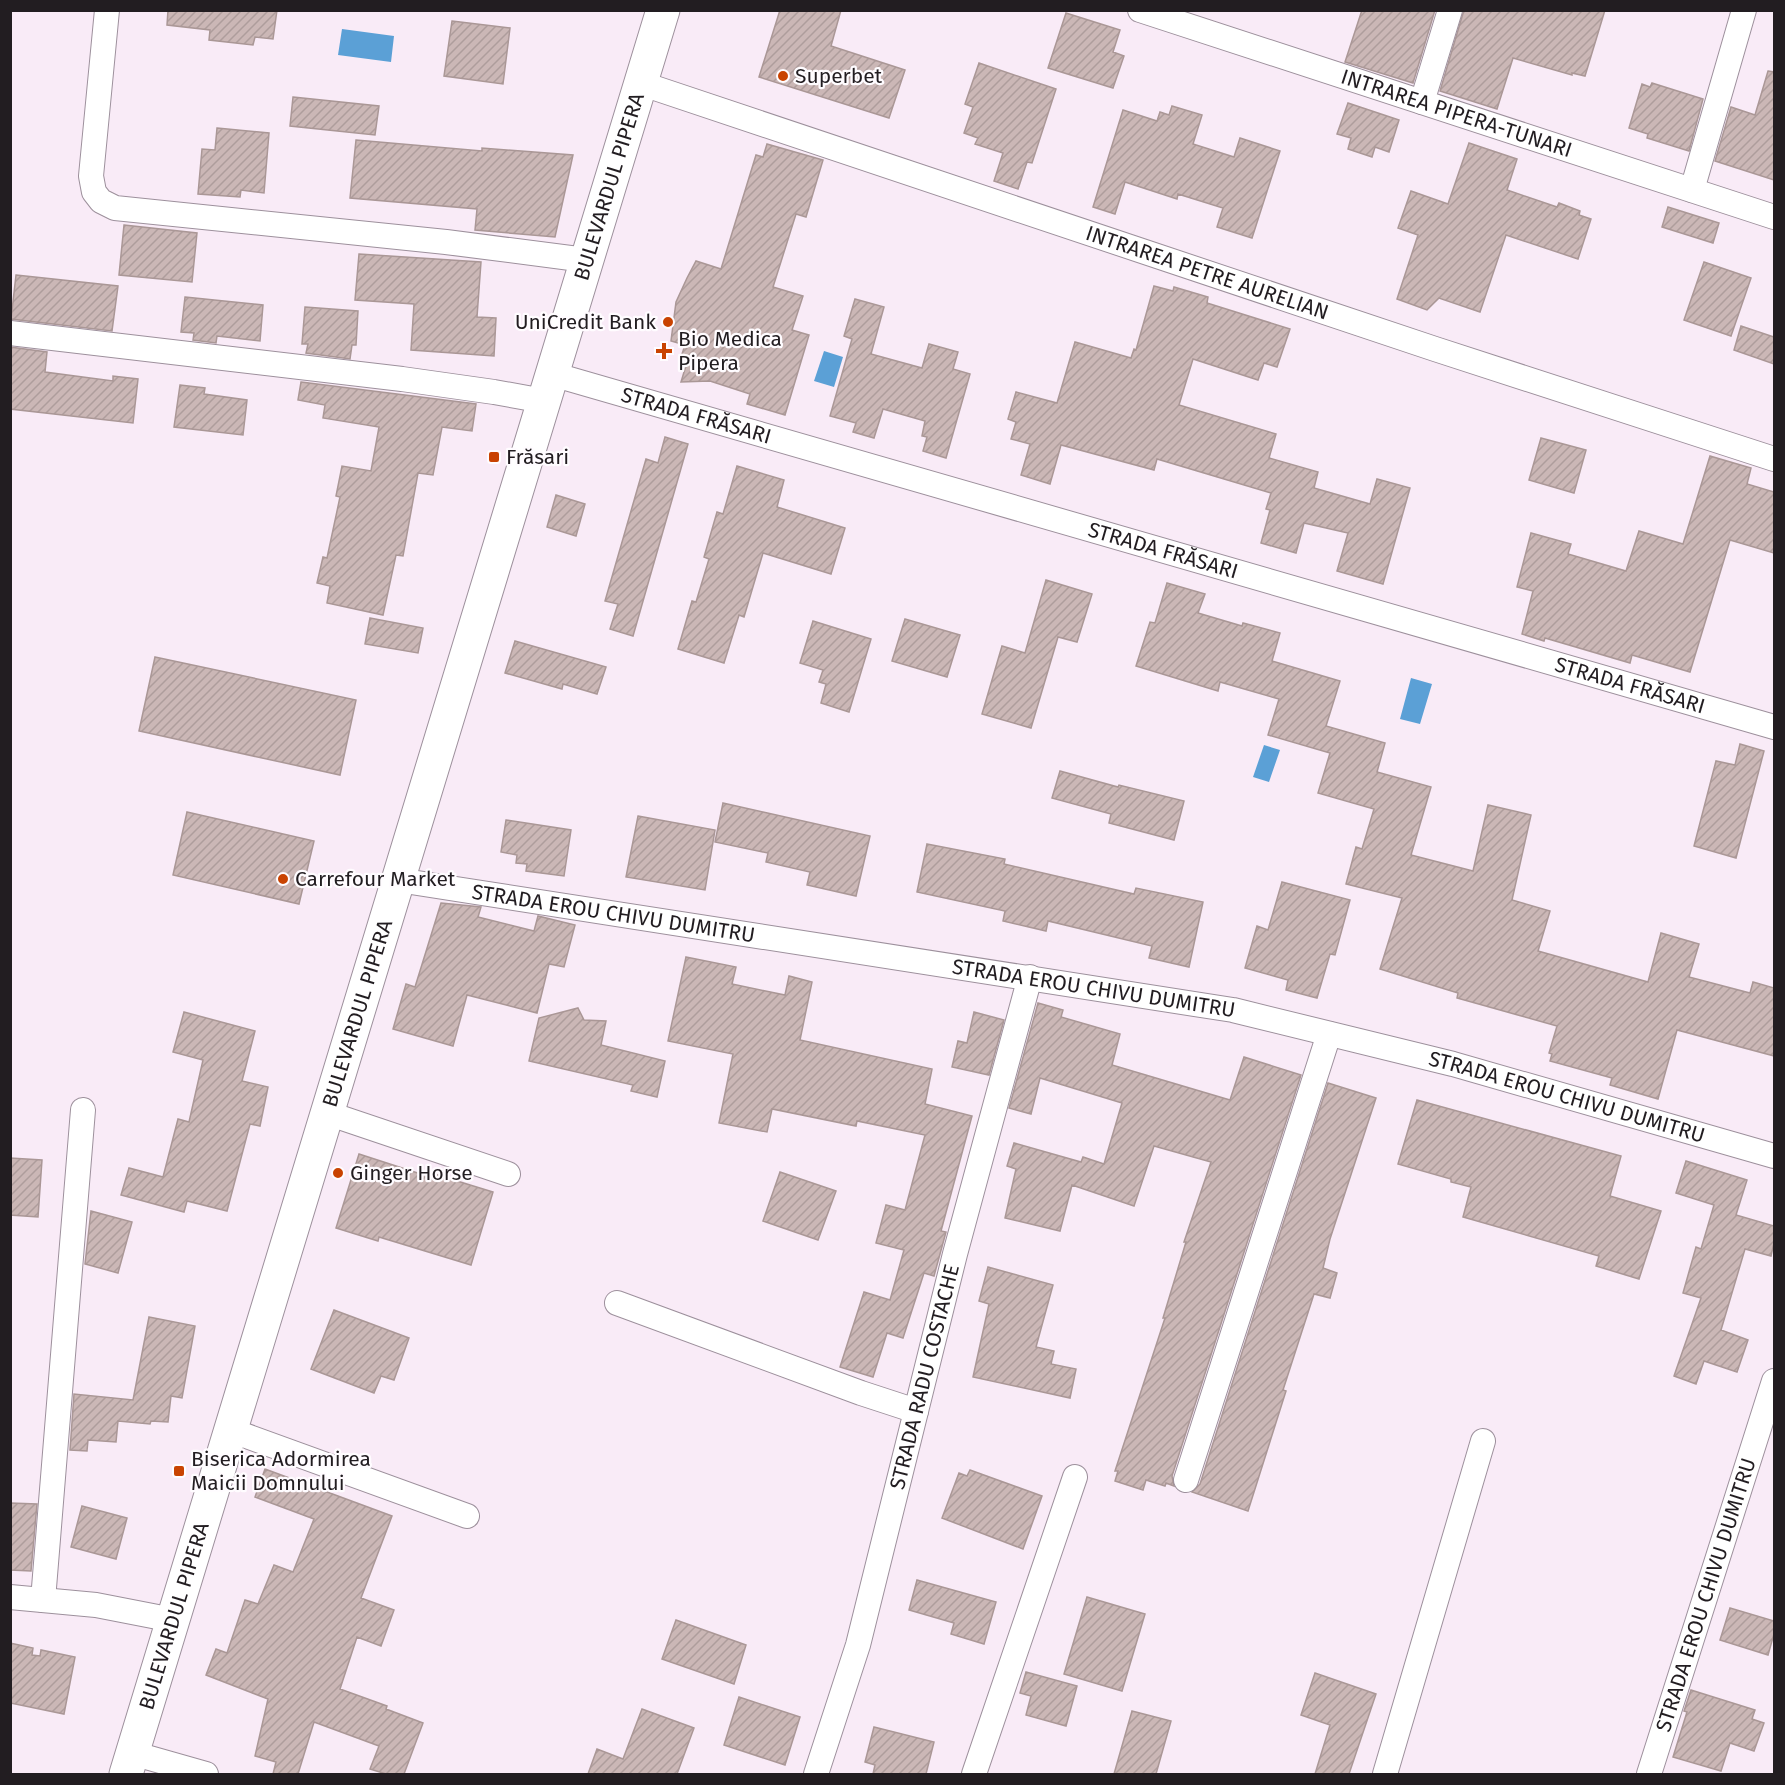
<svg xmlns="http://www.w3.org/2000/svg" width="1785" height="1785" font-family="'Fira Sans',sans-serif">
  <defs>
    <pattern id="building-hatch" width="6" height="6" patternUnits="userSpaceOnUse" patternTransform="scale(1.5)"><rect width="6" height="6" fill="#cbb7b6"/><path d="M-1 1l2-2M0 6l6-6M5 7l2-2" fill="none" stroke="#ae9d9c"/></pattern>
  </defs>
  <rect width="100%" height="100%" fill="#f9ebf7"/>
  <path fill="#5ba0d6" d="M342,29L394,36L391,62L338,55Z
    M824,351L843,357L834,387L814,381Z
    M1411,678L1432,684L1420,724L1400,719Z
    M1264,745L1280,750L1269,782L1253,777Z"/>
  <path fill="url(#building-hatch)" stroke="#aa9796" stroke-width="1.5" d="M168,10H277L273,39L255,37L253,45L209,40L210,30L167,25Z
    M780,10H841L831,46L905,70L889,118L759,77Z
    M1362,10H1435L1413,83L1345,62Z
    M1464,10H1605L1585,76L1572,73V75L1513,58L1497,109L1440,91Z
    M1066,13L1120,30L1113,52L1124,56L1113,88L1048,68Z
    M452,21L510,28L503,84L444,76Z
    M979,63L1056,89L1032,163L1027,162L1018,189L994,181L1003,153L975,144L978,138L964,133L973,107L965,104Z
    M1768,71L1774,72V180L1715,161L1731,107L1755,115Z
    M1652,83L1703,99L1689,151L1647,138L1648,134L1629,128L1642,84L1650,87Z
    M293,97L379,106L375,135L290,126Z
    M1348,103L1399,120L1389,152L1375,147L1372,157L1348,149L1351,138L1337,134Z
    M1172,106L1202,115L1193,144L1234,157L1240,138L1280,151L1252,238L1217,227L1223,208L1178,194L1177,199L1125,182L1115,214L1093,207L1123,110L1157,121L1160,112L1169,115Z
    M217,128L269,133L264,193L241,190L240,197L198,194L202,149L215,150Z
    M356,140L482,151V148L573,155L555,237L475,230L477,209L350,198Z
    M1469,143L1517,159L1507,190L1557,207L1559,203L1580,211L1579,215L1591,219L1578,259L1506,235L1480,312L1439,298L1427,310L1397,299L1418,235L1398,228L1411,191L1448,204Z
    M767,144L823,160L806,217L796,214L773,287L803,296L792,330L809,335L785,415L747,404L750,394L710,381L681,382L688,359L681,357L685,345L671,341L676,302L687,278L696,261L721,269L756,155L763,157Z
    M1668,207L1719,223L1713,243L1662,227Z
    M124,225L197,233L192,282L119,275Z
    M359,254L481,262L477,317L496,318L494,356L411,350L414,304L355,300Z
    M1704,262L1751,278L1731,336L1684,320Z
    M16,275L118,286L112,331L11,319Z
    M1154,286L1173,291L1174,287L1208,297L1207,303L1290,329L1277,367L1264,363L1258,380L1193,359L1179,405L1276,434L1269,458L1318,472L1314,488L1370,504L1377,479L1410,488L1383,584L1337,571L1348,533L1304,523L1296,553L1261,543L1270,510L1266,509L1271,493L1157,459L1154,470L1061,445L1050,484L1021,475L1030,444L1011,439L1016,422L1008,419L1016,392L1057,403L1075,342L1131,358L1134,349L1136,350Z
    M185,297L263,305L260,341L217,336L216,343L193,340L194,333L181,332Z
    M855,299L884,307L871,354L922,368L929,344L958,352L953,369L970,374L946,458L923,451L927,437L922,436L925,421L883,409L874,438L853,432L856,423L830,416L852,339L844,336Z
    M305,307L358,311L356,345H352L350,359L306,353L308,344H302Z
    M1741,326L1774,337V364L1734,350Z
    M10,347L47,352L45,372L113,381V376L138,379L133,423L10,409Z
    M301,382L476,404L472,431L442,427L433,475L418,473L403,556L396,555L383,615L327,603L330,586L317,583L323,557L327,558L340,497L336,496L342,466L371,471L379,427L323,418L325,405L298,400Z
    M180,385L205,388L204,394L247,400L243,435L174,427Z
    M665,437L688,444L633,636L610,629L618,604L605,601L646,459L658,463Z
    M1541,438L1586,450L1574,493L1529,480Z
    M1710,456L1751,468L1747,484L1774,492V553L1730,540L1690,672L1632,655L1630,663L1545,638L1544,641L1522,634L1533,591L1517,587L1531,533L1571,544L1568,554L1626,571L1639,531L1683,544Z
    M737,466L784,480L777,507L845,528L831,574L763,553L744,617L739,615L724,663L678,649L692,601L696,602L709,559L704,557L717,512L723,514Z
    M556,495L585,504L576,536L547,527Z
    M1046,580L1092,594L1077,642L1058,637L1031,728L982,714L1002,646L1025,653Z
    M1167,583L1205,594L1198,613L1242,626L1243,623L1280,633L1272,661L1340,681L1326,726L1385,743L1377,772L1431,787L1411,855L1473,871L1488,805L1531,815L1512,900L1550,911L1538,951L1648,982L1661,933L1699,944L1689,977L1750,993L1753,982L1774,988V1056L1677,1030L1658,1099L1610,1085L1612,1078L1550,1061L1552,1054L1549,1053L1557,1026L1457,998L1458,993L1380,969L1402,898L1346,884L1356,847L1362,849L1374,809L1318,793L1330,753L1268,735L1279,699L1220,682L1218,691L1136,666L1150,622L1155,623Z
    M370,618L423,628L418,653L365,644Z
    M905,619L960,635L947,677L892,661Z
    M813,621L871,639L849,712L821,703L826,684L819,682L823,670L800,663Z
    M515,641L606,667L597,694L563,684L562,689L505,673Z
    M155,657L356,700L340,775L139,731Z
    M1740,744L1764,751L1736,858L1694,846L1716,761L1735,765Z
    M1060,771L1118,787L1119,785L1184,801L1174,840L1109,823L1111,814L1052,798Z
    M723,803L870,836L856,896L807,885L810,872L766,862L768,853L715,842Z
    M187,812L314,841L299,904L173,875Z
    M638,816L715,830L705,890L626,877Z
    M506,820L571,830L564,876L526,871L527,864L516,863L517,855L501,852Z
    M927,844L1005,859L1004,864L1134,894L1136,888L1203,902L1189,967L1149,958L1152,946L1048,921L1046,931L1003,921L1005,911L917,892Z
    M1282,882L1350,900L1335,955L1330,954L1317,998L1286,990L1288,980L1245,968L1257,926L1268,930Z
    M441,903L481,907L478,917L534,931L538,916L575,925L564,967L549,964L537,1013L467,995L453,1046L393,1029L406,984L415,987Z
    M686,957L736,967L732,984L785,995L789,976L812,982L800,1040L932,1069L925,1104L972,1116L941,1231L946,1232L934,1276L924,1273L903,1338L887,1333L873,1377L840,1367L864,1292L890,1300L904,1250L876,1243L886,1205L905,1210L925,1135L857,1121L856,1126L772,1109L767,1132L719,1123L733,1054L668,1041Z
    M1038,1003L1063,1010L1061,1017L1120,1034L1112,1065L1230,1100L1244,1057L1301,1075L1172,1476L1174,1486L1166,1483L1165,1486L1146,1480L1143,1490L1115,1481L1118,1471H1115L1165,1318H1163L1186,1242H1184L1211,1162L1154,1146L1134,1206L1072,1185L1060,1231L1005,1218L1016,1169L1007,1166L1014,1143L1081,1162L1083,1157L1104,1164L1122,1103L1040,1078L1031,1114L1009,1108Z
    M578,1008L584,1020L606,1021L601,1045L665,1061L657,1097L631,1091L633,1085L529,1061L539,1018Z
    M184,1012L255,1031L242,1081L268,1087L260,1126L250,1124L227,1211L187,1201L184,1212L121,1195L129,1168L163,1177L178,1119L189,1122L203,1060L173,1052Z
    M974,1012L1004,1020L989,1075L952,1067L958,1041L967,1043Z
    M1328,1083L1376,1098L1330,1239L1323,1268L1337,1273L1330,1298L1314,1294L1283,1390L1286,1391L1248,1511L1192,1492L1200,1484Z
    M1417,1100L1621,1156L1610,1196L1661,1211L1639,1279L1596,1266L1599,1256L1463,1217L1471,1187L1451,1182V1179L1398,1164Z
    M359,1154L430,1177L431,1173L493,1192L471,1265L379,1237L378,1241L336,1228Z
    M10,1158L42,1160L38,1217L10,1215Z
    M1686,1161L1747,1180L1736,1215L1774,1226V1243L1771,1256L1745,1249L1721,1330L1748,1340L1737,1372L1704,1361L1696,1384L1674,1376L1701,1298L1683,1293L1696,1247L1701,1249L1714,1205L1676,1193Z
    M780,1172L836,1191L818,1240L763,1221Z
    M91,1211L132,1222L118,1273L85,1264Z
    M988,1267L1053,1285L1036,1347L1054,1351L1051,1364L1076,1369L1070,1398L973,1377L989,1304L979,1301Z
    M334,1310L409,1338L394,1380L381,1376L374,1393L311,1369Z
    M149,1317L195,1326L182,1398L171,1396L168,1422L151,1421L150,1424L118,1421L116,1442L88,1440L87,1451L70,1450L74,1394L133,1400Z
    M265,1469L392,1516L361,1598L394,1610L381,1646L357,1637L340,1689L387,1706L386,1709L423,1723L404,1774H386L370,1769L379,1746L314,1722L298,1774H273L276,1762L255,1756L268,1699L206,1675L216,1649L227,1653L245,1600L258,1604L274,1565L293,1572L314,1519L255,1497Z
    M970,1470L1042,1496L1023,1549L942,1518L959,1473L967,1476Z
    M10,1503L37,1504L31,1571L10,1570Z
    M82,1506L127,1518L116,1559L71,1547Z
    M917,1580L996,1602L984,1644L951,1634L954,1623L909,1610Z
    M1087,1597L1145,1614L1122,1691L1064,1674Z
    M1730,1608L1774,1621V1634L1768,1655L1720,1640Z
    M676,1620L746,1645L734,1684L662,1659Z
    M10,1643L33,1648L32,1655L40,1656L41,1650L75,1657L64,1714L10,1703Z
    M1026,1672L1077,1686L1066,1726L1026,1715L1031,1696L1020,1693Z
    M1315,1673L1376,1694L1349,1774H1315L1330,1725L1301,1715Z
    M1691,1690L1755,1710L1752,1719L1764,1723L1754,1751L1730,1743L1721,1771L1673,1757L1687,1712L1684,1711Z
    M739,1697L800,1717L785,1765L724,1745Z
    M642,1709L694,1728L677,1774H588L597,1749L623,1759Z
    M1132,1711L1171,1721L1156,1774H1114Z
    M874,1727L934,1742L926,1774H873L875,1765L865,1762Z"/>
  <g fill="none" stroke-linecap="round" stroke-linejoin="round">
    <defs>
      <g id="minor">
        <path d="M107,10L91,176L94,192L101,201L115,208L446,242L586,260"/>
        <path id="s1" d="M1140,10L1774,217"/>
        <path id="s2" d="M640,83L1435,349L1774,459"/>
        <path d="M1422,102L1450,10"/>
        <path d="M1692,190L1744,10"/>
        <path d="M10,333L402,379L494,392L544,401"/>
        <path id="s3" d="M552,374L1774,727"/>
        <path id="s4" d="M398,880L1233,1010L1453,1064L1774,1156"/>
        <path d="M327,1113L508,1174"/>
        <path d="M617,1303L861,1393L916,1411"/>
        <path d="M230,1430L467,1516"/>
        <path d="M1186,1480L1329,1034"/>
        <path d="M10,1597L96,1605L173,1620"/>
        <path d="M43,1600L83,1110"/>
        <path d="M132,1753L206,1774"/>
        <path id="s5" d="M816,1774L858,1645L955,1254L1030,977"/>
        <path d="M974,1774L1075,1477"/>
        <path d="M1385,1774L1483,1441"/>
        <path id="s6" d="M1649,1774L1774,1381"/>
      </g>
      <g id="secondary">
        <path id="s7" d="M126,1774L663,10"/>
      </g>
    </defs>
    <use href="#minor" stroke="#9d909c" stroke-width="26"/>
    <use href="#secondary" stroke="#9d909c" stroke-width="35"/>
    <use href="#minor" stroke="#fff" stroke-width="24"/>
    <use href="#secondary" stroke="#fff" stroke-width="33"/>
  </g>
  <g fill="#c94301" stroke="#fffcff" stroke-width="2">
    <circle cx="783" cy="76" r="6"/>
    <circle cx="668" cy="322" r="6"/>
    <path d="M661 342h6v6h6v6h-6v6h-6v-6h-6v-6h6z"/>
    <rect x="488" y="451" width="12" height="12" rx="3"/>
    <circle cx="283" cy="879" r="6"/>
    <circle cx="338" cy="1173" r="6"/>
    <rect x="173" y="1465" width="12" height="12" rx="3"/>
  </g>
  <g text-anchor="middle" stroke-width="4.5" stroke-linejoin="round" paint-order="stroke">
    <g font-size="21" fill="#221d21" stroke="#fffcff" text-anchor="start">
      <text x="795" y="83">Superbet</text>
      <text x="656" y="329" text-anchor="end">UniCredit Bank</text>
      <text x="678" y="346">Bio Medica<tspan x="678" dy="24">Pipera</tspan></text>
      <text x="506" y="464">Frăsari</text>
      <text x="295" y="886">Carrefour Market</text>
      <text x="350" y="1180">Ginger Horse</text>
      <text x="191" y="1466">Biserica Adormirea<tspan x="191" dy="24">Maicii Domnului</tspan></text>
    </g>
    <g font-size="21" fill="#221d21" stroke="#fffcff">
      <text dy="7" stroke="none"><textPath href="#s1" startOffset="333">INTRAREA PIPERA-TUNARI</textPath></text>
      <text dy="7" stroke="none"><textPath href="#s7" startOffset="1659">BULEVARDUL PIPERA</textPath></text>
      <text dy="7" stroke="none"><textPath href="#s2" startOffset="598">INTRAREA PETRE AURELIAN</textPath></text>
      <text dy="7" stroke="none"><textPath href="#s3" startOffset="150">STRADA FRĂSARI</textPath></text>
      <text dy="7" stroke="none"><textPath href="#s3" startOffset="636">STRADA FRĂSARI</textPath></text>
      <text dy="7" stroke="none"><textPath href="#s3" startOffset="1122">STRADA FRĂSARI</textPath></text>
      <text dy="7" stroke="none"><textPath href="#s4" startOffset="218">STRADA EROU CHIVU DUMITRU</textPath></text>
      <text dy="7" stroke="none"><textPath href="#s4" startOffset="704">STRADA EROU CHIVU DUMITRU</textPath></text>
      <text dy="7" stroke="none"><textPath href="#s7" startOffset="795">BULEVARDUL PIPERA</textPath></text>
      <text dy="7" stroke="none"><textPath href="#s4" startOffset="1190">STRADA EROU CHIVU DUMITRU</textPath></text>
      <text dy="7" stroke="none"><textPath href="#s5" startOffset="412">STRADA RADU COSTACHE</textPath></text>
      <text dy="7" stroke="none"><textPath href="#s6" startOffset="188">STRADA EROU CHIVU DUMITRU</textPath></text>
      <text dy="7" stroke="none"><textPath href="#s7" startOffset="165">BULEVARDUL PIPERA</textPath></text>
    </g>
  </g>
  <rect width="1785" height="1785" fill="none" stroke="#221d21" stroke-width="24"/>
</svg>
